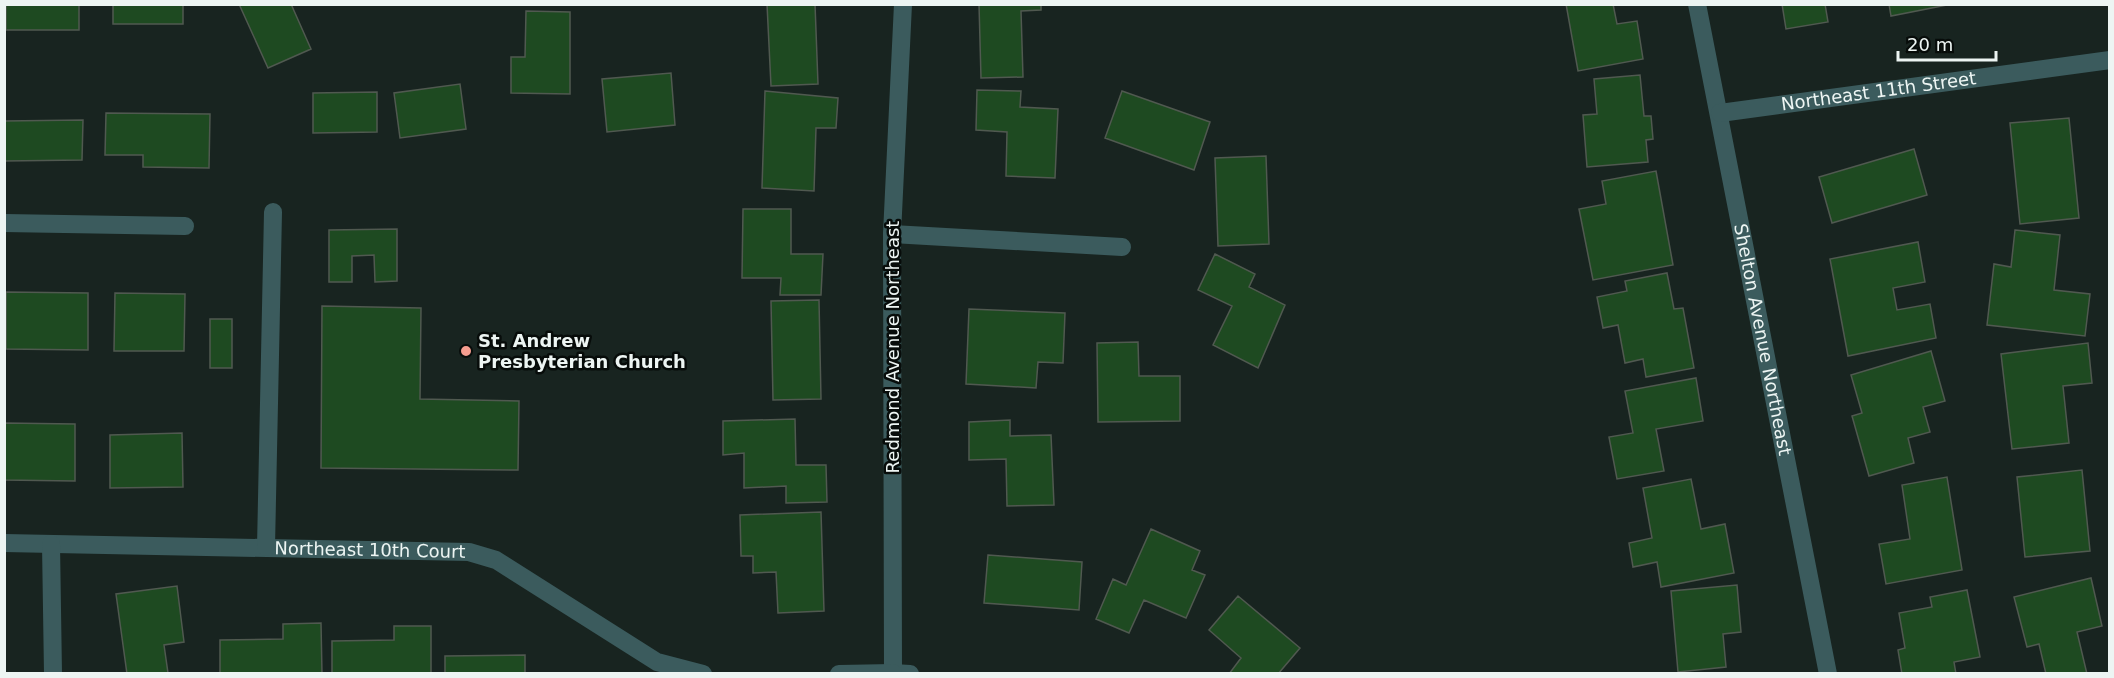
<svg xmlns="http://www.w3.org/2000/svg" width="2114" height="678" font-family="'DejaVu Sans',sans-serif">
  <rect width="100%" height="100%" fill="#182420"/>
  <path fill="#1e4a21" stroke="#505950" stroke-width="1.5" d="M6,4H79V30H6Z
    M113,4H183V24H113Z
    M239,4H291L311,49L268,68Z
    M767,4H815L818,84L771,86Z
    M979,4H1041V10L1021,11L1023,77L981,78Z
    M1566,4H1613L1617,24L1637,21L1643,59L1578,71Z
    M1782,4H1825L1828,22L1786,29Z
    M1889,4H1952L1891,16Z
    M526,11L570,12V94L511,93V57H525Z
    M671,73L675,125L607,132L602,79Z
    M1640,75L1644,116H1651L1653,139L1646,140L1648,162L1587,167L1583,115L1597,114L1594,79Z
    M460,84L466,129L400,138L394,93Z
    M977,90L1021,91L1020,107L1058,109L1055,178L1006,176L1007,132L976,130Z
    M765,91L838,98L836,128H816L814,191L762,188Z
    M1122,91L1210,122L1194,170L1105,138Z
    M377,92V132L313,133V93Z
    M106,113L210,114L209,168L143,167V155H105Z
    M2069,118L2079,218L2020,224L2010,123Z
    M83,120L82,160L4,161V121Z
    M1914,149L1927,195L1832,223L1819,177Z
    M1266,156L1269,244L1218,246L1215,158Z
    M1656,171L1673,265L1593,280L1579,209L1606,204L1602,181Z
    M743,209H791V254H823L821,295H780L781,278H742Z
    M397,229V281L375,282L374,255L352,256V282H329V230Z
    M2015,230L2060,235L2054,290L2090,294L2085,336L1987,325L1994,264L2011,267Z
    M1918,242L1925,282L1893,288L1897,310L1930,304L1936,338L1848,356L1830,259Z
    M1215,254L1255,274L1249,287L1285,305L1258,368L1213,345L1232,306L1198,290Z
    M1667,273L1674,309L1683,308L1694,368L1646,377L1643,359L1625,363L1618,325L1603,328L1597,297L1627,291L1625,281Z
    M6,292L88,293V350L6,349Z
    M115,293L185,294L184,351H114Z
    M819,300L821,399L773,400L771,301Z
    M322,306L421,308L420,399L519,401L518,470L321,468Z
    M969,309L1065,313L1063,363L1038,362L1036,388L966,384Z
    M210,319H232V368H210Z
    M1138,342L1139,376H1180V421L1098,422L1097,343Z
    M2088,343L2092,383L2063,386L2069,443L2012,449L2001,354Z
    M1931,351L1945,401L1923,407L1930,432L1908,438L1914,463L1869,476L1852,416L1862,413L1851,375Z
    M1696,378L1703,421L1656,429L1664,471L1617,479L1609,437L1633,433L1625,391Z
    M795,419L796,465H826L827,502L786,503V486L744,488V453L723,455V421Z
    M1010,420V436L1051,435L1054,505L1007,506L1006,459L969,460V422Z
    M4,423L75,424V481L4,480Z
    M182,433L183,487L110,488V435Z
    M2082,470L2090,551L2025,557L2017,477Z
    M1947,477L1962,570L1886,584L1879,544L1910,539L1902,485Z
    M1691,479L1701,529L1725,524L1734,573L1661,587L1657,562L1633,567L1629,543L1652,538L1643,488Z
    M821,512L824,611L778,613L776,572L753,573V556H741L740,515Z
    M1151,529L1200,551L1192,570L1205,575L1186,618L1144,600L1129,633L1096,619L1113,579L1126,585Z
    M988,555L1082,562L1079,610L984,603Z
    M2091,578L2102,626L2077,632L2087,674H2046L2039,644L2027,647L2014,597Z
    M1737,585L1741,632L1723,634L1726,667L1678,672L1671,591Z
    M177,586L184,642L164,645L168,673L127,674L116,594Z
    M1967,590L1980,657L1954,662L1956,674H1902L1898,650L1905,648L1899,613L1932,607L1930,597Z
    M1238,596L1300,648L1278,674H1229L1241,658L1209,630Z
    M321,623L322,674H220V640L283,639V624Z
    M394,626H431V674H332V641L394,640Z
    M525,655V674H445V656Z"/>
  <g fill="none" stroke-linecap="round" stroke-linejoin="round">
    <g stroke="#3b5b5d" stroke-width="18">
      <path d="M903,4L892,234L893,673L910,674"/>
      <path id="s1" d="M1697,4L1828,674"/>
      <path id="s2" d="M1720,113L2110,60"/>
      <path d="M4,223L185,226"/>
      <path d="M892,234L1122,247"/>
      <path id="s3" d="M4,543L469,552L496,560L657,662L703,674"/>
      <path d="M51,544L53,674"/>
      <path d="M266,547L273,212"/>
      <path d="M839,674L893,673"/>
    </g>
  </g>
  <circle fill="#f59d8f" stroke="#070c0a" stroke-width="2" cx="466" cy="351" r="6"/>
  <g text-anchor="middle" stroke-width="5" stroke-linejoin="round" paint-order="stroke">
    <g font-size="18" fill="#edf5f3" stroke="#070c0a">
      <text dy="6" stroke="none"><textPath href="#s2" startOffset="160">Northeast 11th Street</textPath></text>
      <text dy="6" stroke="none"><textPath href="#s1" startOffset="342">Shelton Avenue Northeast</textPath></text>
      <text transform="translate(893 347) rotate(-90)" y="6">Redmond Avenue Northeast</text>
      <text dy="6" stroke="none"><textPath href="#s3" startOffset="366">Northeast 10th Court</textPath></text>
    </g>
    <g font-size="18" font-weight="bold" fill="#edf5f3" stroke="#070c0a" text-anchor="start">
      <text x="478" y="347">St. Andrew<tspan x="478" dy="21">Presbyterian Church</tspan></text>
    </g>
  </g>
  <rect width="2114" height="678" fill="none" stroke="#edf5f3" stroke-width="12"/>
  <path d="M1898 51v9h98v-9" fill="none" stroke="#edf5f3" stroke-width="3"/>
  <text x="1907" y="51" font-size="18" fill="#edf5f3" stroke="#070c0a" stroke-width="4.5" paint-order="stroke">20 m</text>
</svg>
